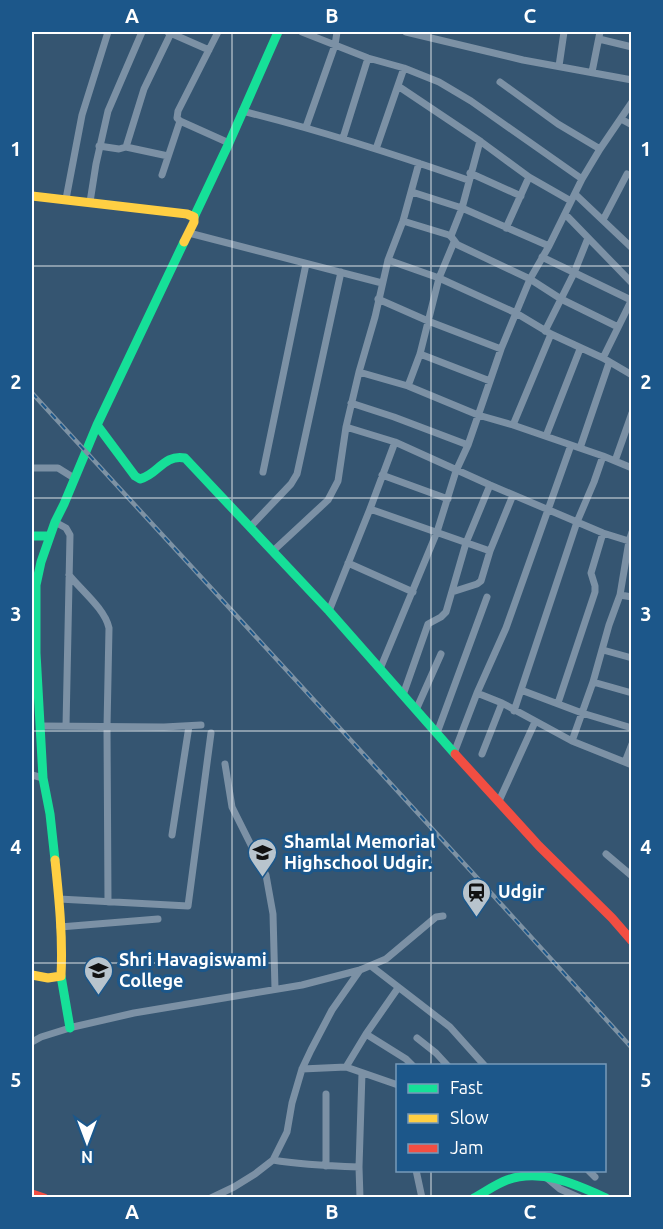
<svg xmlns="http://www.w3.org/2000/svg" width="663" height="1229" font-family="Ubuntu,sans-serif">
  <rect width="100%" height="100%" fill="#355571"/>
  <g fill="none" stroke-linecap="round" stroke-linejoin="round">
    <path stroke="#7c91a5" stroke-width="7" d="M168,32L209,50
      M218,32L178,111L177,118L180,121L229,143
      M302,32L368,58L404,68L439,82L471,101L582,179
      M406,32L523,60L632,80
      M599,39L632,47
      M559,66L564,32
      M592,72L600,32
      M500,82L558,124L600,149
      M398,86L480,141L529,177L571,201
      M242,111C319,130 394,154 468,180
      M621,119L632,125
      M306,127L335,45L337,32
      M343,138L368,58
      M99,146L119,149L126,147L144,89L171,33
      M126,147L168,156
      M376,149L404,68
      M470,173L521,196
      M162,175L180,121
      M412,192L462,208L549,246
      M575,194L632,248
      M66,199L82,115L108,32
      M90,202L96,164L108,111L142,32
      M565,214L632,283
      M603,220L627,174
      M403,221L449,235C453,237 454,242 458,245L530,279L561,299L618,327
      M506,228L529,177
      M189,233L382,283
      M451,236L462,208L480,141
      M542,257L631,300
      M388,260L439,278L516,313L551,334L603,358L632,375
      M378,299L428,321L501,349
      M545,331L574,273L588,238
      M420,354L490,381
      M603,358L632,299
      M359,372L408,386L478,415L513,425L603,456L632,468
      M408,386L420,354L439,278L454,242
      M351,403L394,417L468,445
      M513,425L551,334
      M346,427L395,442L490,485L603,533L632,542
      M546,436L580,349
      M580,448L609,363
      M615,461L632,413
      M32,468H58L74,478
      M263,472L306,264
      M382,475L448,499
      M370,509L490,551
      M55,522L66,528L70,535L66,726
      M250,527L291,484L297,474L341,272
      M273,551L328,500L338,481L346,427L359,372L375,317L388,260L403,221L419,163
      M348,563L413,592
      M69,575C81,590 105,609 109,628L107,727L108,902
      M452,592L477,584L481,581L490,551L513,495
      M620,595L632,597
      M329,611L370,509L395,442
      M603,650L632,658
      M380,669L437,532L456,471L468,445L501,349L530,279L549,246L582,179L600,149L632,102
      M593,682L632,693
      M521,690L582,713L632,728
      M477,693L502,703L482,754
      M403,695L428,624L441,617L446,612L466,543L490,485
      M502,703L572,741L632,765
      M558,703L595,592V586L591,573L603,533
      M416,710L441,654
      M514,711L577,522L594,482L603,456
      M41,726L164,727L201,725
      M437,733L487,597
      M572,741L593,682L609,625L620,595L629,541L632,532
      M454,753L477,693L506,628L571,445
      M625,762L632,744
      M225,764L232,807L266,875L273,914L275,989
      M32,775L43,778
      M499,801L535,722
      M172,835L189,726
      M606,854L632,876
      M59,899L188,906L211,733
      M60,927L158,919
      M371,966L450,1027L485,1066
      M366,1034L406,1059L413,1066
      M417,1038L436,1053L448,1066
      M32,1042L41,1037L73,1027L134,1013L302,985L360,970L386,959L436,917L443,916
      M346,1067L366,1034L398,988
      M302,1069L346,1067L398,1085
      M273,1160C301,1165 330,1166 359,1167
      M326,1166V1094
      M416,1170L422,1198
      M588,1170L595,1177
      M547,1178L560,1189L580,1198
      M211,1198L234,1187L255,1174L273,1160L287,1132L292,1103L302,1069L311,1050L332,1010L360,970
      M360,1198L359,1167L362,1073"/>
    <path stroke="#16e098" stroke-width="9" d="M194,217L229,143L278,32
      M97,425L135,476L140,479C158,475 163,454 185,458L329,611L455,754
      M32,536H50
      M55,860L50,814L43,778L36,653V585L41,562L55,522L64,504L97,425L184,242
      M61,976L70,1028
      M474,1198C485,1192 496,1184 507,1180C541,1168 575,1184 606,1198"/>
    <path stroke="#ffcf43" stroke-width="9" d="M32,196L187,214L194,217V222L184,242
      M32,975L48,978L61,976C63,937 59,898 55,860"/>
    <path stroke="#f24e42" stroke-width="9" d="M455,754L539,846L612,918L632,941
      M32,1194L44,1198"/>
    <defs>
      <path id="rail" d="M32,393L470,870L632,1048"/>
    </defs>
    <use href="#rail" stroke="#7d92a4" stroke-width="4.5"/>
    <use href="#rail" stroke="#1c578a" stroke-width="2" stroke-dasharray="7" stroke-linecap="butt"/>
  </g>
  <path fill="none" stroke="#fff" stroke-width="1.5" stroke-opacity="0.55" d="M232,32V1198M431,32V1066M32,266H632M32,498H632M32,731H632M32,963H632M431,1170V1198"/>
  <defs>
    <symbol id="school-pin" viewBox="-11 -11 22 30"><path d="M0 17L-7.5 6A9.5 9.5 0 1 1 7.5 6Z" fill="#b8c4cd" stroke="#1c578a"/><path d="M0-5L7-2L0 1L-7-2ZM-4 1L0 2.5L4 1V4Q0 6-4 4Z" fill="#111"/></symbol>
    <symbol id="station-pin" viewBox="-11 -11 22 30"><path d="M0 17L-7.5 6A9.5 9.5 0 1 1 7.5 6Z" fill="#b8c4cd" stroke="#1c578a"/><path d="M-3-6H3Q5-6 5-4V2Q5 4 3 4L4.5 6H3L1.5 4h-3L-3 6H-4.5L-3 4Q-5 4-5 2V-4Q-5-6-3-6ZM-3.5-4v3h7v-3ZM-3.5 1v1.5H-2V1ZM2 1v1.5H3.5V1Z" fill="#111"/></symbol>
    <symbol id="university-pin" viewBox="-11 -11 22 30"><path d="M0 17L-7.5 6A9.5 9.5 0 1 1 7.5 6Z" fill="#b8c4cd" stroke="#1c578a"/><path d="M0-5L7-2L0 1L-7-2ZM-4 1L0 2.5L4 1V4Q0 6-4 4Z" fill="#111"/></symbol>
  </defs>
  <g fill-rule="evenodd">
    <use href="#school-pin" x="246" y="836" width="33" height="45"/>
    <use href="#station-pin" x="460" y="876" width="33" height="45"/>
    <use href="#university-pin" x="82" y="954" width="33" height="45"/>
  </g>
  <g text-anchor="middle" stroke-width="6" stroke-linejoin="round" paint-order="stroke">
    <g font-size="18" font-weight="bold" fill="#fff" stroke="#1c578a" text-anchor="start">
      <text x="284" y="848">Shamlal Memorial<tspan x="284" dy="21">Highschool Udgir.</tspan></text>
      <text x="498" y="898">Udgir</text>
      <text x="119" y="966">Shri Havagiswami<tspan x="119" dy="21">College</tspan></text>
    </g>
  </g>
  <rect width="663" height="1229" fill="none" stroke="#1c578a" stroke-width="66"/>
  <rect x="396" y="1064" width="210" height="108" fill="#1c578a" stroke="#779ab9" stroke-width="1.5"/>
  <rect x="408" y="1084" width="30" height="9" fill="#16e098" stroke="#779ab9" stroke-width="1.5"/>
  <text x="450" y="1094" font-size="18" fill="#ffffff">Fast</text>
  <rect x="408" y="1114" width="30" height="9" fill="#ffcf43" stroke="#779ab9" stroke-width="1.5"/>
  <text x="450" y="1124" font-size="18" fill="#ffffff">Slow</text>
  <rect x="408" y="1144" width="30" height="9" fill="#f24e42" stroke="#779ab9" stroke-width="1.5"/>
  <text x="450" y="1154" font-size="18" fill="#ffffff">Jam</text>
  <g transform="translate(87 1142) rotate(180)" stroke="#1c578a" stroke-width="4.5" paint-order="stroke">
  <path d="M0-4.5L10 22L0 15L-10 22Z" fill="#ffffff"/>
  <text y="-9" font-size="16" font-weight="bold" text-anchor="middle" fill="#ffffff">N</text>
  </g>
  <rect x="33" y="33" width="597" height="1163" fill="none" stroke="#fff" stroke-width="2"/>
  <g font-size="20" text-anchor="middle" font-weight="bold" fill="#fff">
    <text x="132" y="23">A</text>
    <text x="332" y="23">B</text>
    <text x="530" y="23">C</text>
    <text x="16" y="156">1</text>
    <text x="646" y="156">1</text>
    <text x="16" y="389">2</text>
    <text x="646" y="389">2</text>
    <text x="16" y="621">3</text>
    <text x="646" y="621">3</text>
    <text x="16" y="854">4</text>
    <text x="646" y="854">4</text>
    <text x="16" y="1087">5</text>
    <text x="646" y="1087">5</text>
    <text x="132" y="1219">A</text>
    <text x="332" y="1219">B</text>
    <text x="530" y="1219">C</text>
  </g>
</svg>
